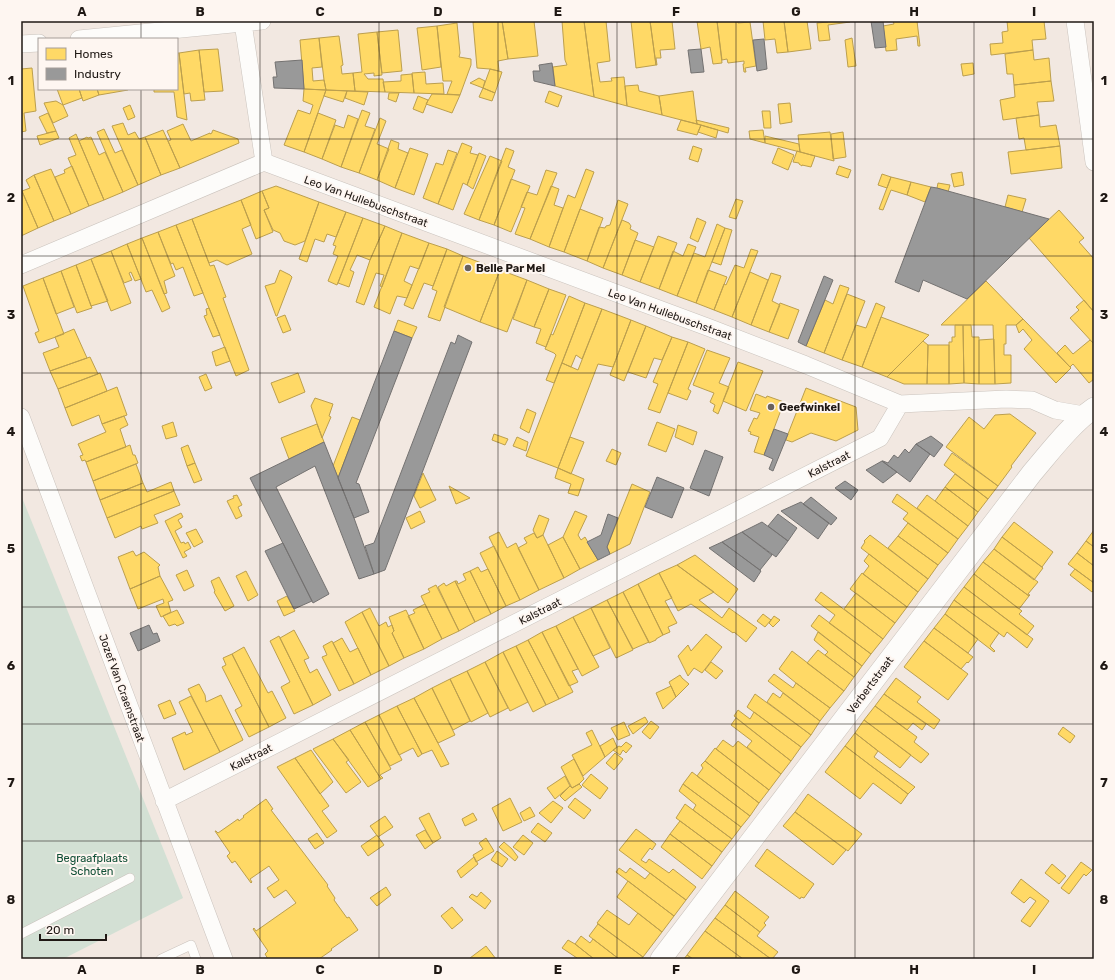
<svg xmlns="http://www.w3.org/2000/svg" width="1115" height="980" font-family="Rubik,sans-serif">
  <rect width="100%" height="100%" fill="#f2e8e1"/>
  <path fill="#d3e0d4" d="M21,495L183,898L63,959H21Z"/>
  <path fill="#ffd966" stroke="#bc9f4d" d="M480,21H502L508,59L498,61L499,71L490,69L477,68L473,22Z
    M502,21H534L538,56L508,59Z
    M562,21H584L594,97L555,86L553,67L567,65L565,60Z
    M584,21H606L610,61L597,63L600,82L612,81L611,78L624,77L627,106L594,97Z
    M631,21H650L656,65L636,68Z
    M650,21H672L675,49L660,50L661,58H656L657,65H656Z
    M697,21H717L722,63L713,64L710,47L701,49Z
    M717,21H738V23L750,22L756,66L745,68L746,72H744L743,64H744V61L728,63L727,59L722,60Z
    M763,21H784L788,52L777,53L775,39L765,40Z
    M784,21H807L811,49L788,52Z
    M828,21H850V22L828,25L830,40L819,41L817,23L828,22Z
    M893,21H917L920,46H918L917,36L896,39L897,50L886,51L883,26L894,24Z
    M1007,21H1044L1046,39L1032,40L1033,50L991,55L990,44L1003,43L1002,32L1008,31Z
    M457,23L460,53L459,57L471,59V65L460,95L447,94L452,81H443L437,26Z
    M437,26L441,67L422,70L417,28Z
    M398,30L402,71L382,73L377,32Z
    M377,32L382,75L374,76V73L364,74L368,79H383L385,92L355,91L353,73L362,72L358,34Z
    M339,36L343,65L341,66L342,74L353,73L355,91L326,90L324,80L319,38Z
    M319,38L322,67L312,68L313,81L324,80L326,90L304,89L300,40Z
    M852,38L856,66L848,67L845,40Z
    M218,49L223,91L204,92L199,50Z
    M199,50L205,100L191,101L190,93L184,94L179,53Z
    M1033,50L1034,60L1049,58L1051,81L1014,85L1013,74H1007L1005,54Z
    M177,53H179L187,120L177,117L174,92H154V89H177Z
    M973,63L974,74L963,76L961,64Z
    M32,68L36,111L24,113L26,131L21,132V69Z
    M490,69L502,72L495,93L483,88Z
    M425,72L426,84L443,83L444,94L414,93L412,73Z
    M412,74L414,93L385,92L383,82L401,81V75Z
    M479,78L485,81L483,88L470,83Z
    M1051,81L1054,101L1037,102L1039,115L1003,120L1000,100L1015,97L1014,85Z
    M638,85L639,91L659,96L662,115L627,106L625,86Z
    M483,88L495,93L492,101L479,97Z
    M57,89H79L82,98L63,105Z
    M79,89H97L99,95L83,101Z
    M97,89H128V90L99,95Z
    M304,89L326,90L304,152L284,145L298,110L310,114L313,105L303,101Z
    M326,90L347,91L343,102L324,96Z
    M347,91L368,92L364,105L345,98Z
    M549,91L562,96L558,107L545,102Z
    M693,91L697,124L662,115L659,96Z
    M389,93H399L396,102L388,99Z
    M432,94L460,95L452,113L426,104Z
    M418,96L428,100L423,113L413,109Z
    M56,101L63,105L68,116L53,123L44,103Z
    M790,103L792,122L780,124L778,104Z
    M130,105L135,117L128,120L123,108Z
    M362,110L370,113L365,126L375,129L359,173L341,167Z
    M762,111H770L771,128H764Z
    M48,113L56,131L47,133L39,117Z
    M318,113L336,120L322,159L304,152Z
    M348,115L358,119L341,167L322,159L335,125L344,128Z
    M1039,115L1040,127L1056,125L1060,146L1026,150L1024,138L1019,139L1016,118Z
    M380,118L386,121L377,144L389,149L377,180L359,173Z
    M681,120L701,125L697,135L677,130Z
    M696,120L729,128L728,133L697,124Z
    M123,123L128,135L135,132L139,139L145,137L161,175L138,185L112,126Z
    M183,124L191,141L210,133V134L212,133V132L213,130L238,139L239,143L180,168L168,141L171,140L167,131Z
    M701,125L718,130L716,138L698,132Z
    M104,129L115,153L122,150L138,185L123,192L97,132Z
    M163,130L180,168L161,175L145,137Z
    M763,130L765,143L750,139L749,131Z
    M56,131L59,138L40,145L37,136Z
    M830,132L834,161L800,152L798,135Z
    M843,132L846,157L833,159L831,134Z
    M76,134L104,200L89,206L68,158L76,155L69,138Z
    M765,136L799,144L800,152L765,143Z
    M87,137L88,138L91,137L99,155L105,152L123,192L104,200L79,141Z
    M391,140L399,143L398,149L408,153L395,188L377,180Z
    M462,143L472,147L470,153L478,155L467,185L463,183L453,210L438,204Z
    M693,146L702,149L698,162L689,159Z
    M1060,146L1062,168L1011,174L1008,152Z
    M410,148L428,154L414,195L395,188Z
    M506,148L514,151L508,167L515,170L494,225L479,220Z
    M778,148L794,155L788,170L772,163Z
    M448,150L457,153L438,204L423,198L436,163L443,165Z
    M797,151L815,156L811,167L802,165V166L799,164V163L793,162Z
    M479,153L486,156L473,189L467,185Z
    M490,156L502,161L479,220L464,214Z
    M72,166L89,206L71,214L55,177L65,173L64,170Z
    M839,166L851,170L848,178L836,174Z
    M51,169L71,214L54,221L34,175Z
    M586,169L594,172L564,252L549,247L568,195L575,198Z
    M546,170L557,173L530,239L515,234L525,208L521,207L527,192L537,195Z
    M962,172L964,185L954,187L951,174Z
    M882,174L891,177L887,188L878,185Z
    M34,175L54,221L38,228L22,191L30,188L26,180Z
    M891,177L911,182L907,195L891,190L883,210L879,209Z
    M511,179L530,186L511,232L494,225Z
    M911,182L931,187L925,202L907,195Z
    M938,183L950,185L948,192L937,188Z
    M276,186L319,202L305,241L295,245L284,241L280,233L273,230L264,210L269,208L262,191Z
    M551,186L559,189L554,205L563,208L549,247L530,239Z
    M21,189L38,228L21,236Z
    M262,191L269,208L264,210L273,232L256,239L241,200Z
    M1008,195L1026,199L1022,212L1005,207Z
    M736,199L743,201L736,219L729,217Z
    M241,200L251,225L242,229L252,254L227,265L217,260L209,263L192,219Z
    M618,200L628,204L603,268L587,261L599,227L605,228L606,226L610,225Z
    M319,202L346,212L336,237L327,234L324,242L315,239L307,262L299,259Z
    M580,209L603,218L587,261L564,252Z
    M1059,210L1084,238L1079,242L1094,259V312L1029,238Z
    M346,212L363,218L337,285L328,281L338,256L333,254L336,246L333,245Z
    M363,218L385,226L370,260L357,255L350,270L354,272L349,287L338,283Z
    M697,218L706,222L698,242L690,238Z
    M192,219L210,266L214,265L226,297L223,298L249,370L236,376L176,225Z
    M622,220L629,223L631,226L630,229L638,233L622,275L603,268Z
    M717,224L725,228L696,303L677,296L694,253L705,257Z
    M176,225L203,293L194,296L183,267L176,270L173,263L171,264L158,232Z
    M385,226L402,233L382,287L380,286L384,275L376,273L364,305L356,302L370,260Z
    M725,228L732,230L721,265L712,262Z
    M158,232L175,276L164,281L167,293L164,294L142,238Z
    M402,233L429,243L419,269L410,266L404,281L412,285L407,298L397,296L390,314L374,307Z
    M658,236L677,243L659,289L640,282Z
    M142,238L170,308L162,312L152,290L146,292L127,244Z
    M635,240L654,247L640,282L622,275Z
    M429,243L447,249L433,286L424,283L413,309L404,305Z
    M127,244L141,279L135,281L131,272L129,273L132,280L124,283L111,251Z
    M688,244L696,247L677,296L659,289L673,251L683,256Z
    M447,249L463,256L440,321L428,317L437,291L432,289Z
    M751,249L758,251L732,317L714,310L724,284L726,285L735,265L744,268Z
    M111,251L131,303L111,311L91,259Z
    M463,256L500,270L480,322L444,307Z
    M91,259L108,301L91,306L76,265Z
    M76,265L92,308L77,313L61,271Z
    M280,270L290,275L292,277L277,316H276L265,286L275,283Z
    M500,270L527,280L507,332L480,322Z
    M708,270L727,277L714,310L696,303Z
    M61,271L74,307L56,314L43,278Z
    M750,272L768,280L751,325L732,317Z
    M771,273L781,276L772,301L780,305L769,332L751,325Z
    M43,278L64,334L39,343L35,333L39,331L23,286Z
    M527,280L549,289L534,327L513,319Z
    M986,281L1023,319L1016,325H1006V344H1004V355H1011V383L995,384L993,325H941Z
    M840,285L849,288L824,353L806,346L825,300L833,304Z
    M549,289L566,295L546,347L536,343L541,329L534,327Z
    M847,294L865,301L842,360L824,353Z
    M569,296L585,303L554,383L546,380L556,355L554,353L545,349L551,334L553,335Z
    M1084,300L1094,312V344L1070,318L1079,310L1076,307Z
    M585,303L602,309L582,359L576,355L571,367L562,363Z
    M780,303L799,310L788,339L769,332Z
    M876,303L885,307L862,367L842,360L856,325L866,328Z
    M209,308L220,335L213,337L204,316L207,315L206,309Z
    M602,309L631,320L613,367L598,364L558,468L526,456L562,363L578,370Z
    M285,315L291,330L283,333L277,318Z
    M881,317L929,335L887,377L862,367Z
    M1023,319L1071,368L1056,383L1024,349L1032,340L1023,329L1019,333L1016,325Z
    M398,320L417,327L412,338L394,331Z
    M631,320L646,326L624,381L610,375Z
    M955,325H963L964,383L949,384V342H952V337H955Z
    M963,325H971L972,337H979V384L964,383Z
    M646,326L672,337L662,360L654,358L646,378L628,372Z
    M74,329L87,358L50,371L43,353L59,347L55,337Z
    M672,337L688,342L660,413L648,409L658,384L653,382Z
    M994,339L995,384H979V340Z
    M1090,340L1094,344V379L1089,383L1073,364L1070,367L1057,353L1065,345L1073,354Z
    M923,341L928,345L927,384H904L887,377Z
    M688,342L705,349L688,389L691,391L687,400L668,393Z
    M928,345H949V384H927Z
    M225,347L230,361L216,366L212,352Z
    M707,350L730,358L719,383L729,387L718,414L713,411L715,405L710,402L714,393L693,385Z
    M90,357L98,374L58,389L50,371Z
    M738,362L763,371L746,411L723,401Z
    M100,373L107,391L65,408L58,389Z
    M298,373L305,392L279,403L271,383Z
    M206,374L212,388L205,391L199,377Z
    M117,387L127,415L102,424L99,415L72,426L65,408Z
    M806,388L856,407L858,430L836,441L811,433L792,442L786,440V439Z
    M756,394L766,398L767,396L784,402L764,455L754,452L759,437L750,434L751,432L748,431L754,418L757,419L760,413L750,410Z
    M315,398L333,404L329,416L331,417L322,438L311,406Z
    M527,409L536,413L529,433L520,428Z
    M1010,414L1036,433L1011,466L1012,467L998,486L946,447L969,417L984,429L995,415Z
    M124,416L128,425L120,429L126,447L86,462L85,460L82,461L80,456L83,455L78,444L106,432L102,424Z
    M352,417L360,420L338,478L333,466Z
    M173,422L177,436L166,439L162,426Z
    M657,422L675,429L666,452L648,445Z
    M317,424L324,442L289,459L281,438Z
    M678,425L697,432L693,445L675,437Z
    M494,434L508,439L505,445L492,440Z
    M517,437L528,442L526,451L513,446Z
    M570,437L584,442L571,474L558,468Z
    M130,445L133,455H135L138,463L93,481L86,462Z
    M188,445L195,463L187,466L181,448Z
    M612,449L621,453L616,465L606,461Z
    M952,453L998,486L988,499L944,465Z
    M195,463L202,480L194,483L187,466Z
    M136,464L143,483L100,500L93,481Z
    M558,468L584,479L578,496L568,493L571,484L555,478Z
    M423,473L436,500L420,508L414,496Z
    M955,474L988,499L978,512L945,487Z
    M171,482L174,491L107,518L100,500L143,483L147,492Z
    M632,484L650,492L630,544L610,554L607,547Z
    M449,486L470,498L456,504Z
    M945,487L978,512L968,526L935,501Z
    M174,491L180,505L154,515L158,523L142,529L141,526L115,538L107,518Z
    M897,494L958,539L948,553L903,519L908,513L892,502Z
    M237,495L242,505L238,507L242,516L236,519L227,501L234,498L233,496Z
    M927,495L968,526L958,539L917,508Z
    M420,511L425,522L411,529L406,518Z
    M575,511L587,516L578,535L581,540L585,537L598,560L580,569L563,537Z
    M181,513L183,517L178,520L182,527L175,531L181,543L184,542L185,544L188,542L191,548L184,552L187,556L183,558L165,521Z
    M539,515L549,519L543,535L537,538L533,530Z
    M1014,522L1053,552L1042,567L1002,537Z
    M908,523L948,553L938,565L898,536Z
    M196,529L203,542L194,547L186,533Z
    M1094,530V547L1086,541Z
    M499,532L507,548L516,543L539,590L520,600L489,537Z
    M534,533L537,538L543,535L564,578L539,590L518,548L527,543L524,538Z
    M870,535L928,579L918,592L861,548L865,542L864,541Z
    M898,536L938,565L928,579L888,548Z
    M563,537L580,569L564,578L548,545Z
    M1002,537L1043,568L1034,580L994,549Z
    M1086,541L1094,547V566L1077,553Z
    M494,546L520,600L506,606L480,553Z
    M994,549L1038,582L1028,594L1030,595L1029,596L983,562Z
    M133,551L136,556L144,552L160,565L158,567L160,576L130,589L118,557Z
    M1077,553L1094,566V583L1068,564Z
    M869,554L918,592L907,607L863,574L869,566L864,561Z
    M695,555L738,589L728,603L677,565Z
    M983,562L1029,596L1019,609L974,574Z
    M677,565L714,592L699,600L722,618L729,608L757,628L746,642L734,632L733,633L691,604L678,611L659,573Z
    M478,567L481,572L488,569L506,606L491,614L470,571Z
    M1075,569L1094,583V590L1092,592L1070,575Z
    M187,570L194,586L184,591L176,575Z
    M246,571L258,595L248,601L236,576Z
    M470,571L491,614L475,622L455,581H457L458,584L466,580L463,574Z
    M659,573L672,598L665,601L677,623L668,627L670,632L663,635L638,584Z
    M862,573L907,607L895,623L850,589Z
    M974,574L1022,611L1019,614L1034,626L1027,635L964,587Z
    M160,576L173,600L168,602L171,612L161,617L156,606L164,603L163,599L138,609L130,589Z
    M219,577L234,606L225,611L214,592L215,591L211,581Z
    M455,581L475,622L459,631L438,587L444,583L446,586Z
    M638,584L663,635L656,639V640L649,643L623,592Z
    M436,585L459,631L442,639L421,596L430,592L428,589Z
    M964,587L1033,639L1027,648L1007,632L1004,637L954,600Z
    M623,592L649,642L633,649L607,600Z
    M821,592L883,639L871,654L829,623L835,615L815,600Z
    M856,593L895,623L883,639L844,609Z
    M287,596L295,611L284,616L277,601Z
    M607,600L633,650L616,658L591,608Z
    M954,600L999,633L990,646L995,651L994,652L945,614Z
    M425,604L442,639L424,649L408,616L415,613L413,610Z
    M370,608L379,626L386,622L388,627L392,625L394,631L392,633L404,658L389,666L362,612Z
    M591,608L610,648L593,656L573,617Z
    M177,610L184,623L177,626L175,624L169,626L163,616Z
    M406,610L424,649L404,658L392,633L394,631L389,617Z
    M362,612L389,666L371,675L345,622Z
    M763,614L771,620L765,627L757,621Z
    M945,614L978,639L968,653L934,628Z
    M819,615L871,654L862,666L811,626Z
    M774,616L780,620L773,627L769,623Z
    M573,617L599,667L582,676L556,626Z
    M556,626L578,669L572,671L578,682L569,686L542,632Z
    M934,628L973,657L968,663L967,662L961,669L924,641Z
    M294,630L309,658L304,660L310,673L317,669L331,695L313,705L280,638Z
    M542,632L573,692L559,699L528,640Z
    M818,632L862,666L854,677L825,655L828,652L814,640Z
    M706,634L722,647L702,673L694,668L688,676L678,656L688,645L691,651Z
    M279,636L313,705L294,714L281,687L290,682L270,641Z
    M342,638L350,652L358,648L371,675L354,684L333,643Z
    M528,640L559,699L546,705L516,646Z
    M332,641L354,684L339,691L322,657L327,655L323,646Z
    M924,641L968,674L948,700L904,667Z
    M516,646L546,705L533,712L503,652Z
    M244,647L268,693L272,691L286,718L269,727L232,654Z
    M818,650L854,677L844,691L807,663Z
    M792,651L844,691L830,708L796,683L779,669Z
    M503,652L528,702L510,711L485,662Z
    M232,654L269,727L249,737L235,710L242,706L222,667L226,665L223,658Z
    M485,662L508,708L490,717L467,671Z
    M711,662L723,671L716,679L705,670Z
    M467,671L488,713L471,722L450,679Z
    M774,674L793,688L796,683L830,708L820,721L768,681Z
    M680,675L682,678L689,684L676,697L669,682Z
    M896,678L921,697L917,702L940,720L934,729L884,694Z
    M450,679L470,721L453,730L432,688Z
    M199,684L205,695L206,702L221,695L243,740L220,752L188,689Z
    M671,686L676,697L663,709L656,693Z
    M432,688L455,735L438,743L414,698Z
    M773,693L780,698L783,693L820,721L811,735L767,702Z
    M755,694L811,735L801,747L747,707Z
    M884,694L926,724L922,730L913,723L907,730L875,706Z
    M191,696L220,752L184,770L172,738L185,732L186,735L193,732L179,702Z
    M414,698L449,764L441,767L432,750L422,754L397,706Z
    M170,700L176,714L164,719L158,705Z
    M397,706L422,754L418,757L413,748L399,755L379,715Z
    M875,706L917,737L914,742L929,754L921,763L864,720Z
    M738,710L750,719L754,712L801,747L791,761L734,716Z
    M379,715L402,760L390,766L365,722Z
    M645,717L648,722L633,734L628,726Z
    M736,718L791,761L781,774L747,747L752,741L731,725Z
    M864,720L911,755L900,768L855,733Z
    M651,721L659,727L650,739L642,732Z
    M365,722L391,769L380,775L383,778L381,779L350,730Z
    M624,722L630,735L618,740L611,728Z
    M1063,727L1075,736L1070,743L1058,734Z
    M350,730L381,779L368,787L333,739Z
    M592,730L605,757L583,776L572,755L592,745L586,733Z
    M855,733L878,751L874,757L915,787L908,794L845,746Z
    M613,738L617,747L605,757L600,746Z
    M333,739L349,760L346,762L361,782L346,793L313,749Z
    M723,740L733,747L738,741L781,774L769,790L716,749Z
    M626,742L632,746L626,753L623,750L620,755L613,750L619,746L621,747Z
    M845,746L908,794L901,804L873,783L860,799L825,772Z
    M715,748L769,790L759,803L705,761Z
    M311,750L333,782L320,794L295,758Z
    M615,753L623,759L614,770L606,763Z
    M295,758L329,806L322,811L337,831L327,838L277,767Z
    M574,759L584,779L579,784L572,788L561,767Z
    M705,761L759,803L750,816L697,776L703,768L701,765Z
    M692,772L750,816L741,827L683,784Z
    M591,774L608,788L600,799L582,785Z
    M565,776L570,786L555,799L547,788Z
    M579,784L582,787L565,801L560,796L570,786L572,788Z
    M683,784L741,827L732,839L693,810L696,805L679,791Z
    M808,794L862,834L848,851L795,812Z
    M510,798L522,822L503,831L492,808Z
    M575,798L591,810L584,819L568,807Z
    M266,799L273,809L271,810L328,885L327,886L335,898L334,900L347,918L349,917L358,930L331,949L332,950L319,959L318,958L316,959H268L265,954L268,951L253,929L254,928L256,931L296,903L286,890L274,898L267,888L279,880L269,866L250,879L252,882L251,883L235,861L232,863L227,856L230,853L215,831H216L218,833L238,819L239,821L244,817L243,816Z
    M553,801L563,808L551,823L539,813Z
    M685,804L732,839L722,852L676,818Z
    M530,807L535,816L524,821L520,813Z
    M795,812L846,850L833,865L783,826Z
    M429,813L441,838L433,843L419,818Z
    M473,813L477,820L465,826L462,819Z
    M385,816L393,827L378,837L370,826Z
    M680,821L722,852L712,866L670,834Z
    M538,823L552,833L545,842L531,832Z
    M636,829L656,844L652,850L650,848L641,860L646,863L649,859L669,873L673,869L696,887L686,900L619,850Z
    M425,830L433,843L425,849L416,835Z
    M317,833L324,843L315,849L308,839Z
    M670,834L712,866L702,879L661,847Z
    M377,835L384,845L368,856L361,846Z
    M523,835L533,843L524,855L513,847Z
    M486,838L494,851L476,862L473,855L483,849L479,843Z
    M504,842L512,849L518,857L515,861L499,847Z
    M767,849L814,884L804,898L801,897L800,899L755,866Z
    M497,851L508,859L502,867L491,860Z
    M474,857L478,864L461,878L457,871Z
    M1081,862L1092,870L1086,876L1084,874L1069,894L1061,888Z
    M1052,864L1066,876L1059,884L1045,873Z
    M619,868L626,873L630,868L645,879L650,873L686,900L674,916L616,872Z
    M1021,879L1049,901L1030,927L1021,921L1036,901L1030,897L1024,903L1011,893Z
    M628,881L674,916L662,932L617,897Z
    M386,887L391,895L377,906L370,898Z
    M735,891L769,917L764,923L766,925L760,932L725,905Z
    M481,892L491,901L485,909L469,897L472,894L477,897Z
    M725,905L760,932L757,936L778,952L772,959H771L715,918Z
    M452,907L463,920L452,929L441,916Z
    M607,910L629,925L638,913L662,932L643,957L597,923Z
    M715,918L771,959H743L705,931Z
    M598,924L643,957L641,959H619L589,936Z
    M705,931L743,959H693L687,955Z
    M581,936L590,943L593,939L619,959H594L575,944Z
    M568,940L575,944L594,959H577V958L562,948Z
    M486,946L496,959H471L470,958Z
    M687,955L693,959H684Z"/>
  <path fill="#999" stroke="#747271" d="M871,21H883L886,47L875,48Z
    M764,39L767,69L757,71L753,40Z
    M701,49L704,72L691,73L688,50Z
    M302,60L304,89L274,88L273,77H277L275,62Z
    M552,63L555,86L534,81L533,71H540L539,65Z
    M931,187L937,188L1049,219L967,299L923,280L919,292L895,282Z
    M824,276L833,280L806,346L798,342Z
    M394,331L412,338L356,483L359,484L369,512L354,518L338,478Z
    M458,335L472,342L385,570L374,574L365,546L374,543L451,342L455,344Z
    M774,429L788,434L773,471L769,469L773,459L764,455Z
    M931,436L943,445L934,457L916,444Z
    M324,442L354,518L374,574L359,579L315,466L276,487L329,594L313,603L250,478Z
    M916,444L930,454L910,482L882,461H883L888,463L894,455L898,458L905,449L909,453Z
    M705,450L723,457L709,496L690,488Z
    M882,461L897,472L883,483L866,470Z
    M657,477L684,488L672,518L645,507Z
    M845,481L858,490L851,500L835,488Z
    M811,497L837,518L831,525L803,504Z
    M801,502L829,523L818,539L781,511Z
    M608,514L618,518L607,547L610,554L598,560L587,542L601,535Z
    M778,514L797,528L788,541L768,526Z
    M762,522L788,541L776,557L742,532Z
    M742,532L772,555L760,570L722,542Z
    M722,542L761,571L754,582L709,548Z
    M283,543L312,601L294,609L265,551Z
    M149,625L153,634L157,633L160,641L138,651L130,633Z"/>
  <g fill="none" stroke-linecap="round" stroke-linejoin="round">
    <defs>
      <path id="service" d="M21,934L130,878
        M161,959L191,945L196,959"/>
      <path id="minor" d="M1075,21L1094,162
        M243,23L264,162
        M79,39L262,21
        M21,44L39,43
        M21,265L264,162L710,328L806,365L900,404L1006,399L1032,400L1055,410L1084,415
        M21,417L224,959
        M164,801L880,438L900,404"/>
      <path id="tertiary" d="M661,959L1032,473C1050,452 1071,424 1094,408"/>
    </defs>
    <use href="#service" stroke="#cac3bd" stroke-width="10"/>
    <use href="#minor" stroke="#cac3bd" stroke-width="18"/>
    <use href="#tertiary" stroke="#cac3bd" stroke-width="22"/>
    <use href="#service" stroke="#fdfcfa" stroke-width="9"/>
    <use href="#minor" stroke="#fdfcfa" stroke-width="17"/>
    <use href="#tertiary" stroke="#fdfcfa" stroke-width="21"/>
  </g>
  <path fill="none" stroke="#1f1814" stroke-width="1" stroke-opacity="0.55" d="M141,21V39M260,21V959M379,21V959M498,21V959M617,21V959M736,21V959M855,21V959M974,21V959M141,89V959M21,139H1094M21,256H1094M21,373H1094M21,490H1094M21,607H1094M21,724H1094M21,841H1094"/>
  <g fill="#69615c" stroke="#fef6f1" stroke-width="1.5">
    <circle cx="468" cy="268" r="4"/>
    <circle cx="771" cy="407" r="4"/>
  </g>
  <g text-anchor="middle" stroke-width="4" stroke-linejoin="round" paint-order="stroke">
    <g font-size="11" fill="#1f1814" stroke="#fef6f1">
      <text transform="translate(366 201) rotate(20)" y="4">Leo Van Hullebuschstraat</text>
      <text transform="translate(670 314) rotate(20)" y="4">Leo Van Hullebuschstraat</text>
      <text transform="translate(829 464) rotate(-27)" y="4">Kalstraat</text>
      <text transform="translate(540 611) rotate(-27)" y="4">Kalstraat</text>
      <text transform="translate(870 685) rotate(-53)" y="4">Verbertstraat</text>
      <text transform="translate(122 688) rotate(70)" y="4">Jozef Van Craenstraat</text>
      <text transform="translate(251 757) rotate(-27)" y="4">Kalstraat</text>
    </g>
    <g font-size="11" font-weight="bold" fill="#1f1814" stroke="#fef6f1" text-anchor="start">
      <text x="476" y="272">Belle Par Mel</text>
      <text x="779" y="411">Geefwinkel</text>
    </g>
    <g font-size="11" fill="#104f36" stroke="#fef6f1">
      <text x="92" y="862">Begraafplaats<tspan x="92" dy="13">Schoten</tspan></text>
    </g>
  </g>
  <rect width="1115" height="980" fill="none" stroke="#fef6f1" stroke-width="44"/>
  <rect x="38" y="38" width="140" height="52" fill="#fef6f1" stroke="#a59d99"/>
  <rect x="46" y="48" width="20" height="12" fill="#ffd966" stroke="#a59d99"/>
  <text x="74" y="58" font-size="12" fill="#1f1814">Homes</text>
  <rect x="46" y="68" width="20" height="12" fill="#999999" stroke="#a59d99"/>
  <text x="74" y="78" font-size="12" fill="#1f1814">Industry</text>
  <path d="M40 934v6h66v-6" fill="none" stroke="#1f1814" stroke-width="2"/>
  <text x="46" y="934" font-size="12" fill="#1f1814" stroke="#fef6f1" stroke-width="3" paint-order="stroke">20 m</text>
  <rect x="22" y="22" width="1071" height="936" fill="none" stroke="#1f1814" stroke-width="1.5"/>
  <g font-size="13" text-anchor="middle" font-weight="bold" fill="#1f1814">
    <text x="82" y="16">A</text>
    <text x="200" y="16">B</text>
    <text x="320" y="16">C</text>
    <text x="438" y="16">D</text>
    <text x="558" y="16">E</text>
    <text x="676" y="16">F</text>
    <text x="796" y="16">G</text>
    <text x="914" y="16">H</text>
    <text x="1034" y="16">I</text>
    <text x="11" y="85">1</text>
    <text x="1104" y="85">1</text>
    <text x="11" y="202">2</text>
    <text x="1104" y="202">2</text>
    <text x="11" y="319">3</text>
    <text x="1104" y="319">3</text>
    <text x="11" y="436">4</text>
    <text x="1104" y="436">4</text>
    <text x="11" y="553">5</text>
    <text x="1104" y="553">5</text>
    <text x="11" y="670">6</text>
    <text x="1104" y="670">6</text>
    <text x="11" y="787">7</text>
    <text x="1104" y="787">7</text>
    <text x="11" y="904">8</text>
    <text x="1104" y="904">8</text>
    <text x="82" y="974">A</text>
    <text x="200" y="974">B</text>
    <text x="320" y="974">C</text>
    <text x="438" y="974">D</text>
    <text x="558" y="974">E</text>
    <text x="676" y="974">F</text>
    <text x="796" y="974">G</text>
    <text x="914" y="974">H</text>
    <text x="1034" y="974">I</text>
  </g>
</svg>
